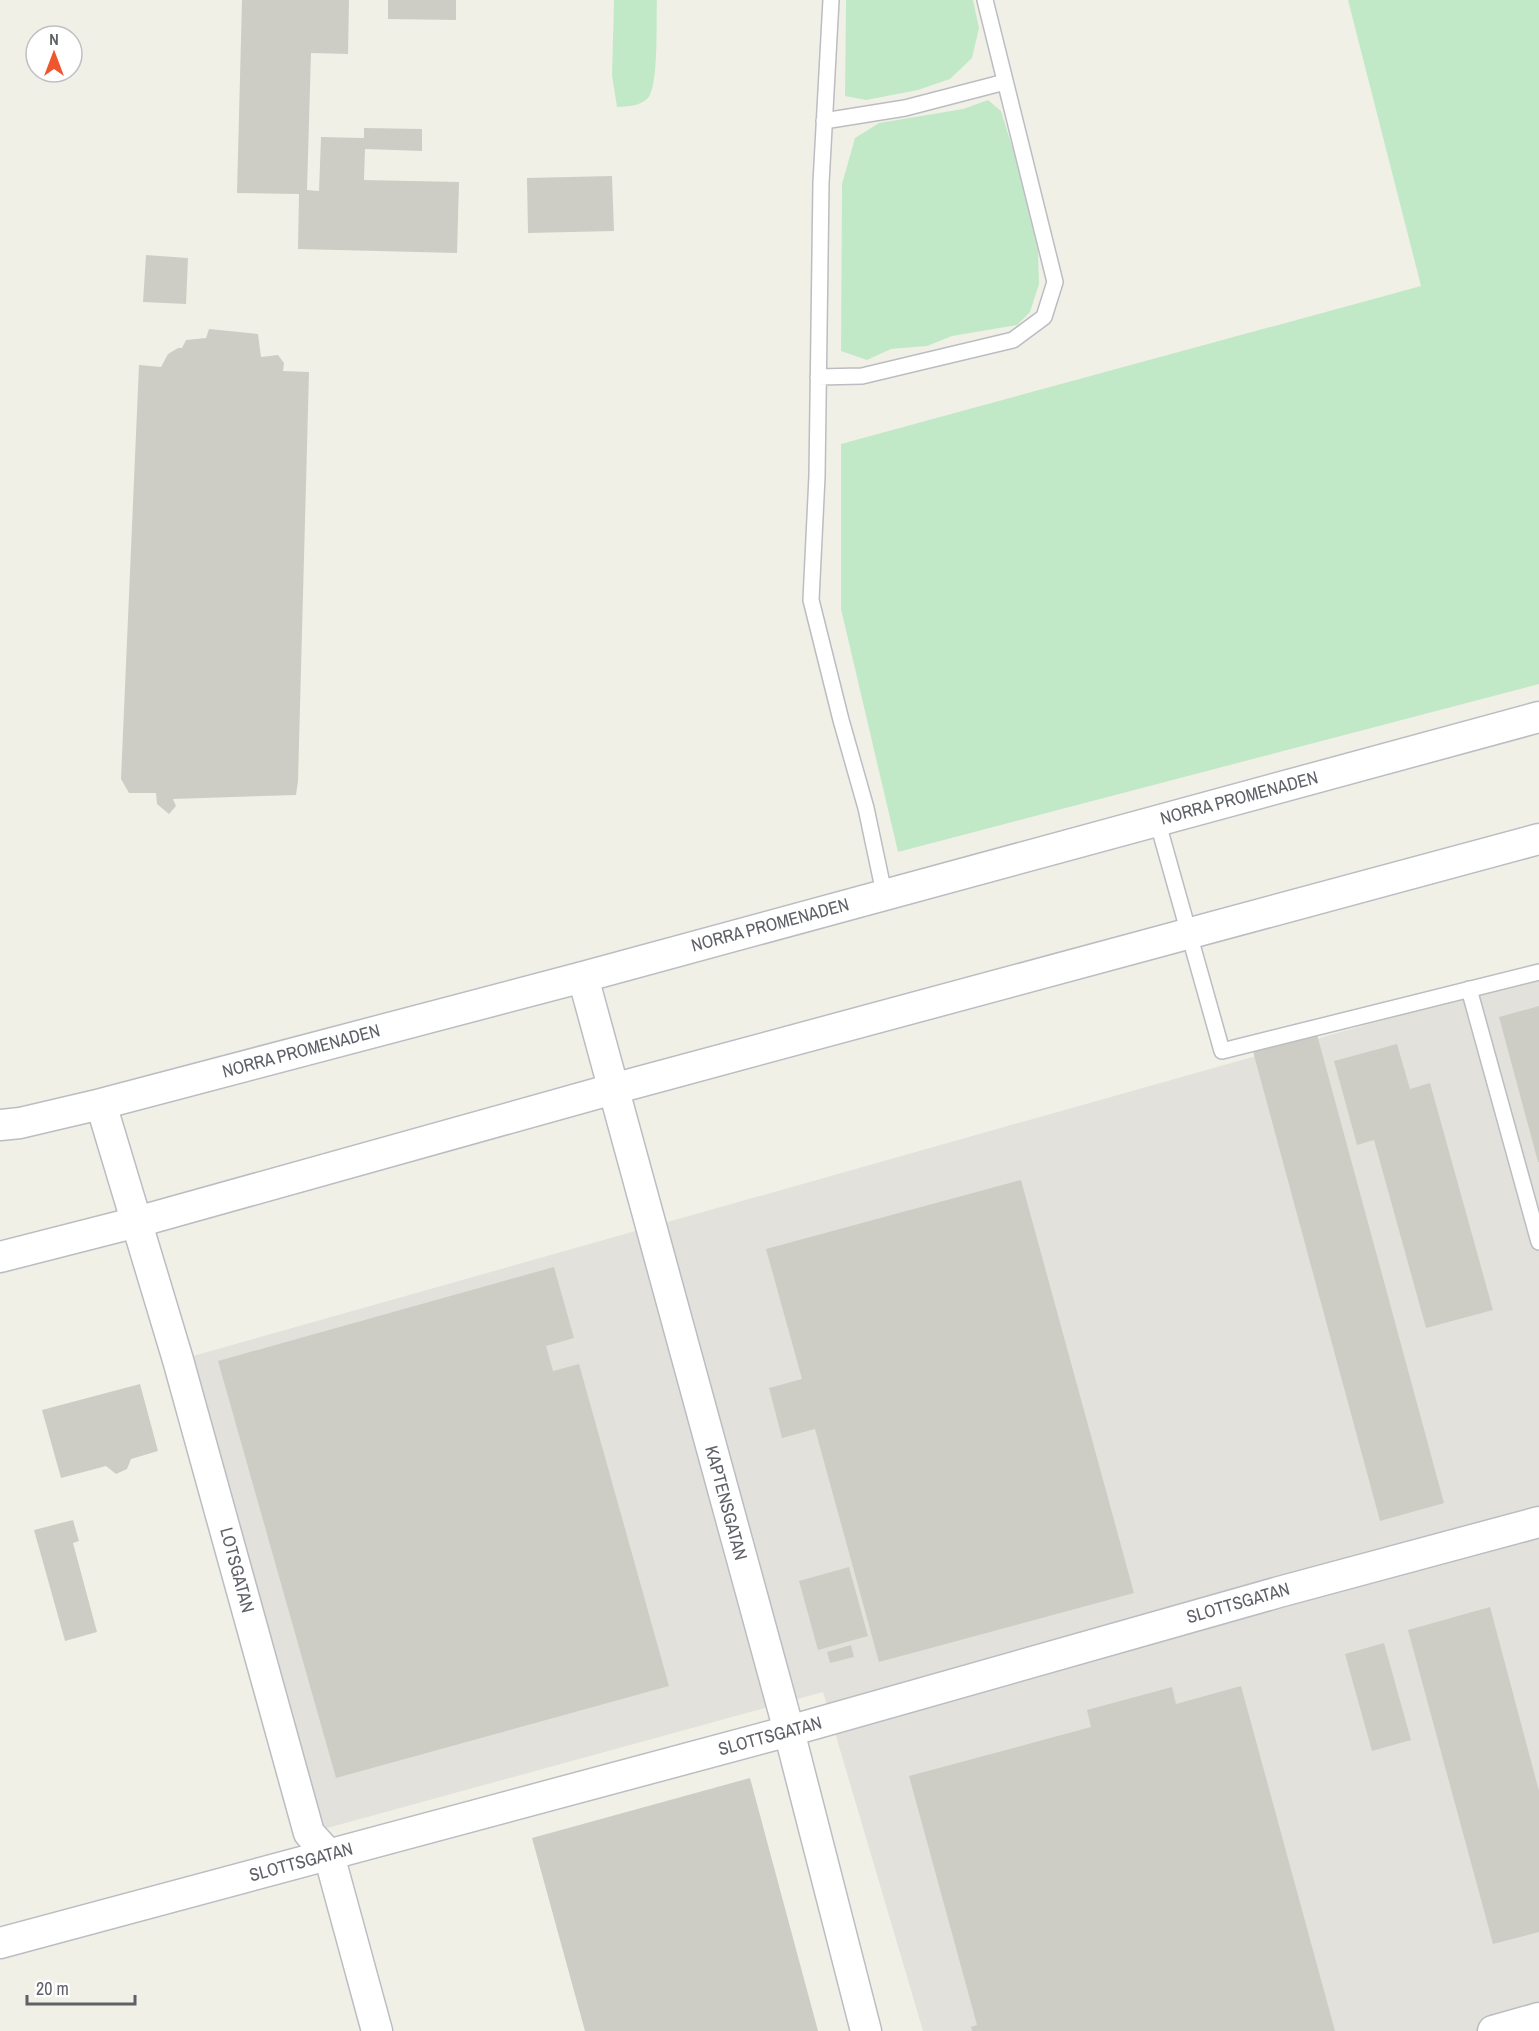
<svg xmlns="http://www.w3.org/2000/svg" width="1539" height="2031" font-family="'Archivo Narrow',sans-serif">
  <rect width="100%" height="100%" fill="#f1f0e7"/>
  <path fill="#e2e1db" d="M1539,976V2031H923L823,1692L309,1833L179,1360Z"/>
  <path fill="#c2e9c7" d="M614,0H657C656,19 659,86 648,98C639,107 628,106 617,107L612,75Z
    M846,0H973L979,28L972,58L950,79L918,90L866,100L845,96Z
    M1348,0H1539V684L898,852L841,609V444L1421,286Z
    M988,100L1001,111L1014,153L1038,250L1039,284L1030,312L1017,325L952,336L927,346L891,349L867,360L841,351L842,184L855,138L879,123L963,109Z"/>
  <path fill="#cecdc5" d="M242,0H349L348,54L311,53L307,190L319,191L321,137L364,138V128L422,129V151L365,149L364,180L459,182L457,253L298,249L299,194L237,193Z
    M388,0H456V20L388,19Z
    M612,176L614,231L528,233L527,178Z
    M146,255L188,258L186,304L143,302Z
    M209,329L258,334L261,357L278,355L284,363L283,371L309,372L298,781L296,795L173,799L176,806L169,814L157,804L156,793H129L121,779L139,365L161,367L168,354L178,348H182L186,340L206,338Z
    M1539,1006V1162H1538L1499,1017Z
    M1315,1027L1444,1503L1380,1521L1251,1044Z
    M1397,1044L1410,1089L1430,1083L1493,1310L1426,1328L1374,1140L1357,1145L1334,1061Z
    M1021,1180L1134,1593L879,1662L815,1429L782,1438L769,1388L802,1379L766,1249Z
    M554,1267L574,1338L546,1346L553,1371L579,1364L669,1686L336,1778L218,1361Z
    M140,1384L158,1451L131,1459L127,1469L116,1474L106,1466L61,1478L42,1410Z
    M73,1520L79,1541L73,1543L97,1632L65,1641L34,1530Z
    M849,1567L868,1636L818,1650L799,1581Z
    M1490,1607L1539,1791V1932L1493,1944L1408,1630Z
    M1384,1643L1411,1740L1372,1751L1345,1654Z
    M851,1645L854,1657L830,1663L827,1652Z
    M1241,1686L1335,2031H972L971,2027L977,2025L909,1776L1091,1727L1087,1710L1172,1687L1176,1704Z
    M750,1778L818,2031H585L532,1838Z"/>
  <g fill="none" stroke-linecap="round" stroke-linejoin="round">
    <defs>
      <path id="service" d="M831,0L821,183L817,476L811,600L841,720L866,808L884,893
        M824,121L905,108L1005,82
        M818,377L862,376L1013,340L1044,317L1055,282L985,0
        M1157,820L1222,1051L1539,972
        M1469,989L1539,1242"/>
      <path id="minor" d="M583,977L789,1731L866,2031
        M101,1104L178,1360L309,1833L329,1855L377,2031
        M0,1125L20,1123L101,1104L583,977L1539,717
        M0,1257L137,1222L613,1089L1539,839
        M0,1943L789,1731L1279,1592L1539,1522
        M1493,2031L1539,2018"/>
    </defs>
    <use href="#service" stroke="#bbbdc2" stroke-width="18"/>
    <use href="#minor" stroke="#bbbdc2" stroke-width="33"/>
    <use href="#service" stroke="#fff" stroke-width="15"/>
    <use href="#minor" stroke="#fff" stroke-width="30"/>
  </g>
  <g text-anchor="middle" stroke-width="5" stroke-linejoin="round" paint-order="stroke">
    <g font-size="18" fill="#5e6167" stroke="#fff">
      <text transform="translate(1239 798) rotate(-15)" y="6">NORRA PROMENADEN</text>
      <text transform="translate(770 925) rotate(-15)" y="6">NORRA PROMENADEN</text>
      <text transform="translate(301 1051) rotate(-15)" y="6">NORRA PROMENADEN</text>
      <text transform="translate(726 1503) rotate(75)" y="6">KAPTENSGATAN</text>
      <text transform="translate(237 1570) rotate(75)" y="6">LOTSGATAN</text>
      <text transform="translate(1238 1603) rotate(-16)" y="6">SLOTTSGATAN</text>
      <text transform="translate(770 1736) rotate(-15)" y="6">SLOTTSGATAN</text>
      <text transform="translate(301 1862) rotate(-15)" y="6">SLOTTSGATAN</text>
    </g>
  </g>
  <g transform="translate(54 54)"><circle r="28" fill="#ffffff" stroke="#bfc0c2" stroke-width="1.5"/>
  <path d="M0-4.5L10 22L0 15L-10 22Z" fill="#f1552d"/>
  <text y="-9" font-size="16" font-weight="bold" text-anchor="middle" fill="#5e6167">N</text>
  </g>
  <path d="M27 1995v9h108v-9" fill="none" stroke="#5e6167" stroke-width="3"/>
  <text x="36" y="1995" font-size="18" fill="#5e6167" stroke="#ffffff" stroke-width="4.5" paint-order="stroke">20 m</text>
</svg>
